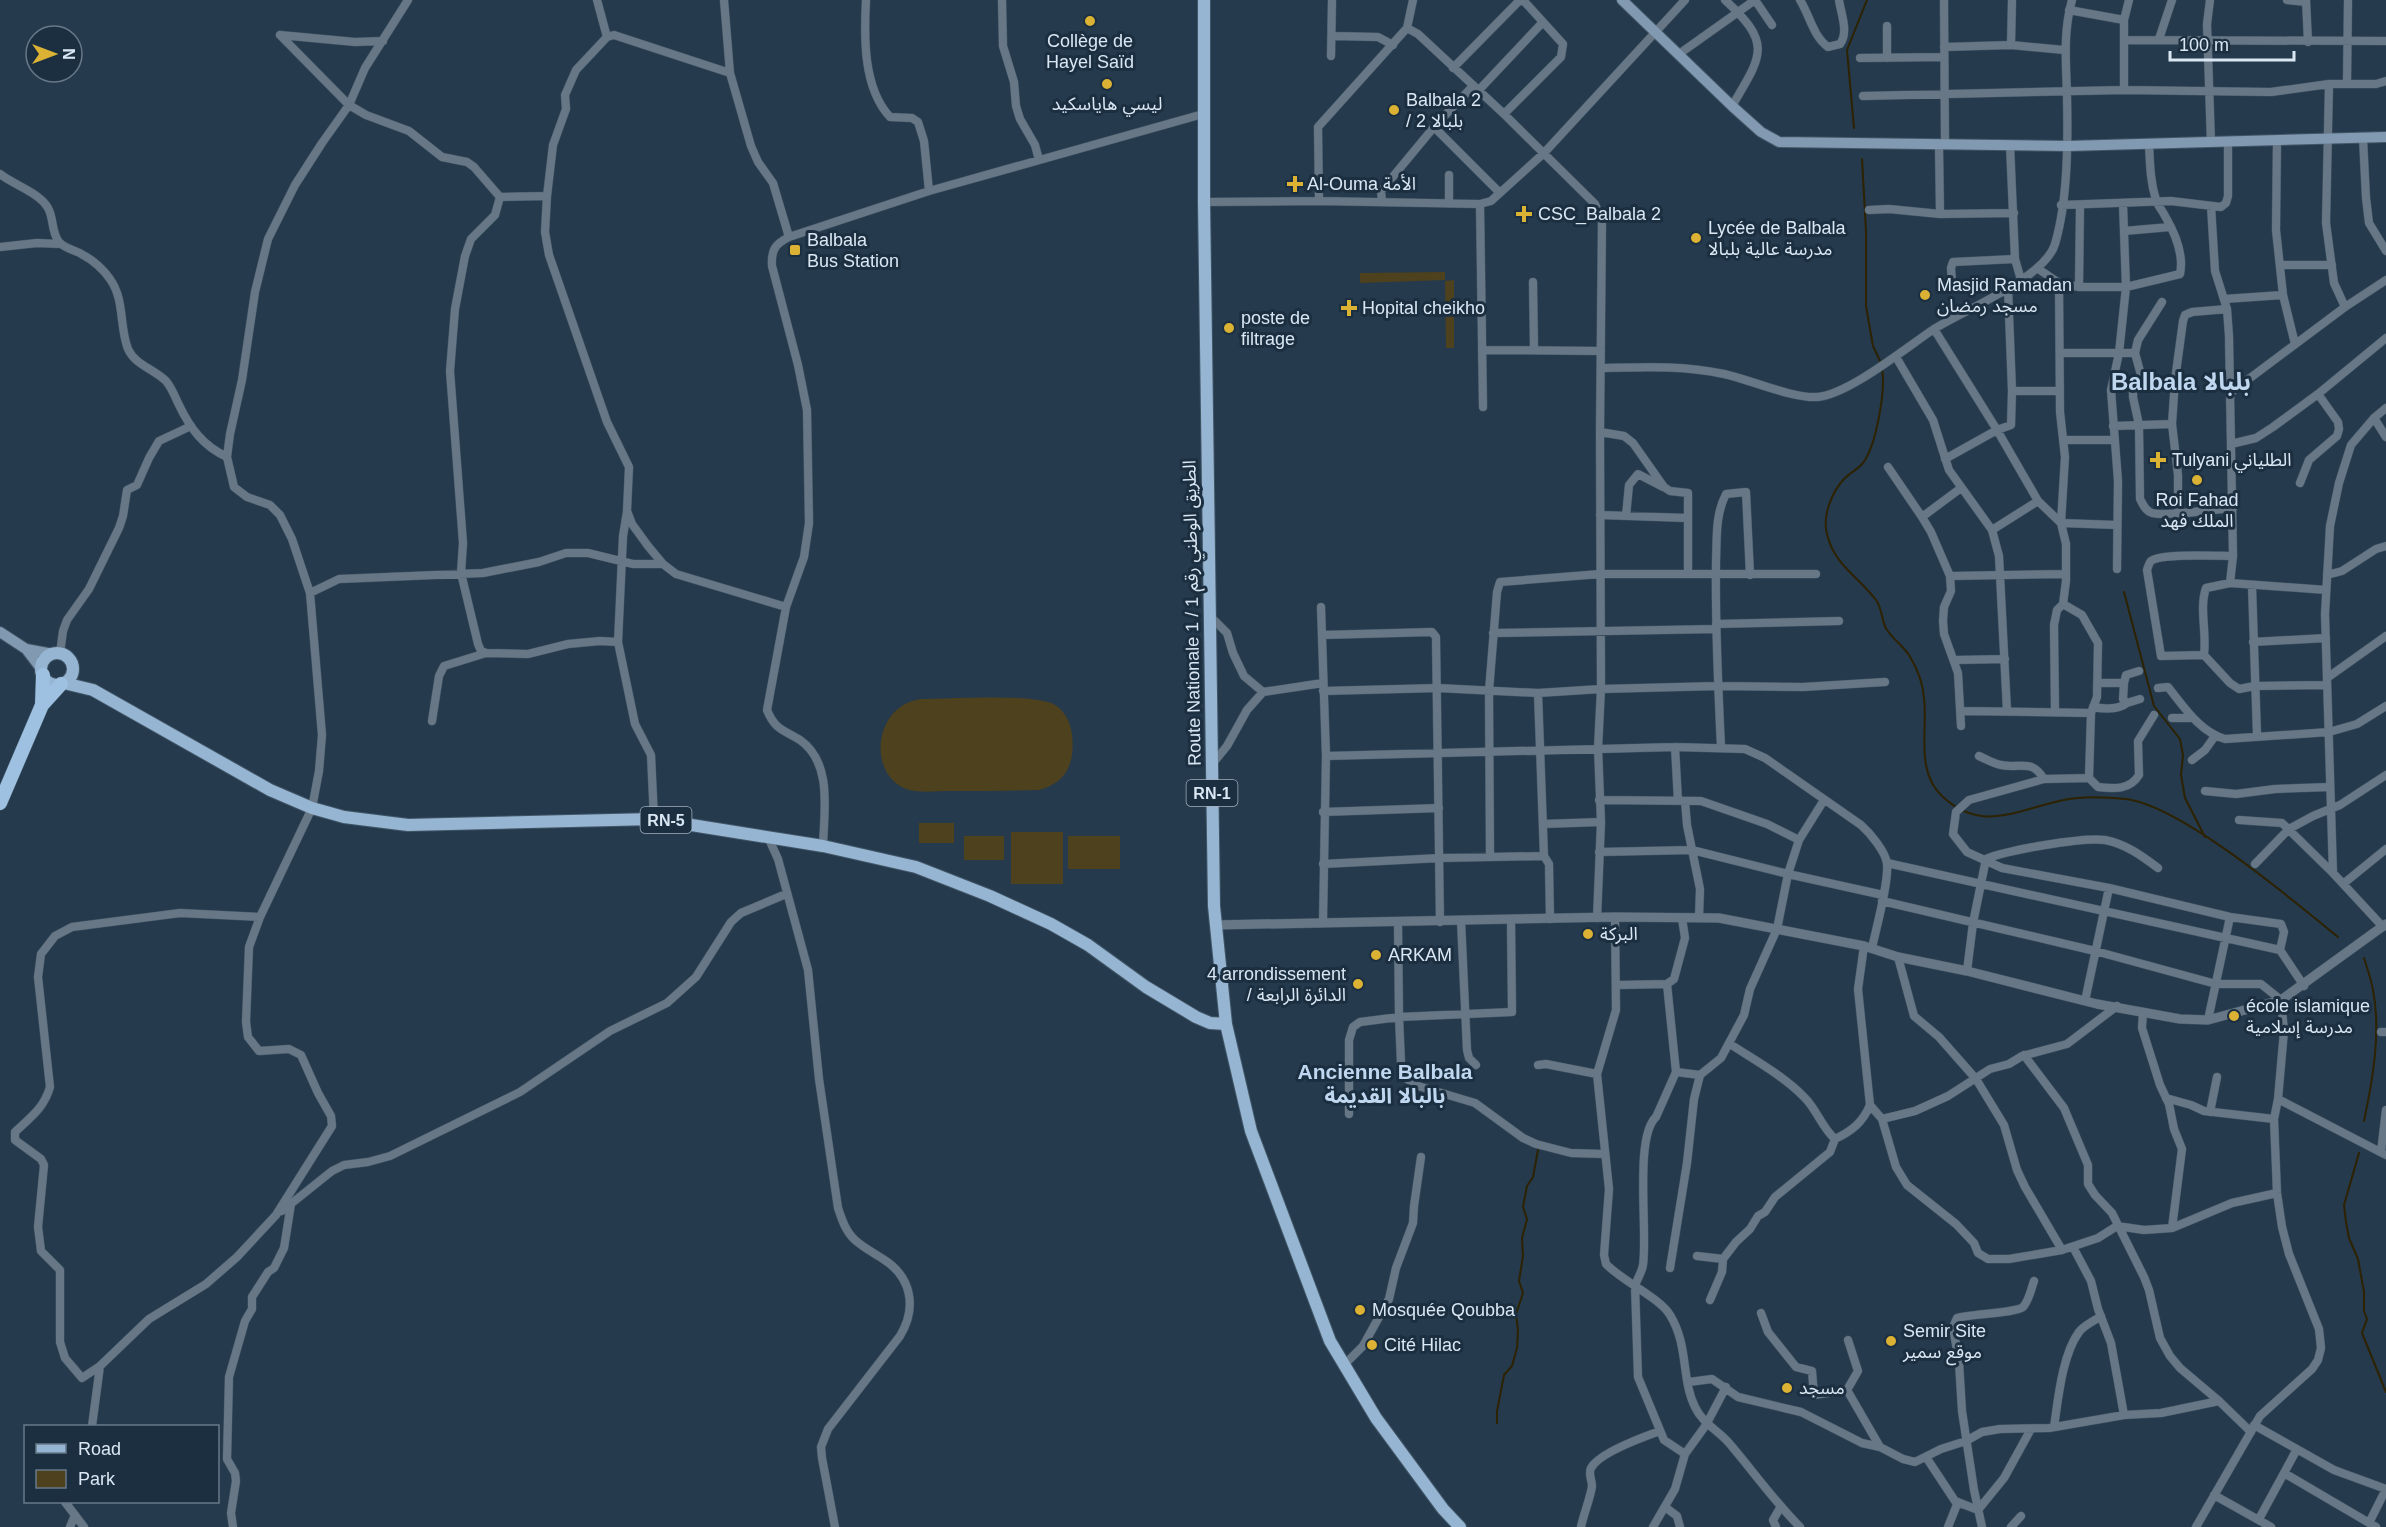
<svg xmlns="http://www.w3.org/2000/svg" width="2386" height="1527" font-family="Arial,'Noto Sans Arabic',sans-serif">
  <rect width="100%" height="100%" fill="#253a4c"/>
  <path fill="#4e411e" d="M1445,272V280L1360,283V273Z
    M1454,280V348H1446L1445,281Z
    M922,699C948,699 1038,693 1055,705C1072,716 1074,737 1072,755C1069,775 1057,785 1039,790C1010,791 980,791 951,791C937,791 922,793 909,790C866,777 873,704 922,699Z
    M919,823H954V843H919Z
    M1011,832H1063V884H1011Z
    M964,836H1004V860H964Z
    M1068,836H1120V869H1068Z"/>
  <g fill="none" stroke-linecap="round" stroke-linejoin="round">
    <path stroke="#2d2201" stroke-width="2" d="M1854,128L1847,50L1867,0
      M1862,159L1866,231V306L1873,346L1881,363
      M1882,369C1886,390 1876,446 1863,463C1858,469 1850,473 1845,478C1832,491 1822,516 1827,534C1834,565 1859,577 1876,600C1883,610 1881,621 1887,630C1893,639 1903,646 1909,655C1917,668 1923,683 1924,698C1928,729 1915,771 1942,796C1982,834 2018,809 2064,800C2082,796 2106,797 2125,799C2179,804 2294,901 2338,937
      M2124,592L2154,706L2180,739L2183,755L2181,775L2185,798L2205,837
      M2364,958C2367,968 2371,979 2373,990C2381,1032 2373,1079 2364,1121
      M2359,1153L2344,1205L2346,1222L2349,1238L2358,1259L2364,1292V1311L2367,1319L2362,1333L2386,1392
      M1497,1423V1411L1504,1375L1512,1366L1517,1348L1518,1330L1516,1314L1523,1293L1519,1281L1523,1256L1522,1238L1527,1219L1523,1207L1527,1186L1533,1177L1538,1150"/>
    <defs>
      <path id="minor" d="M597,0L607,37
        M724,0L730,73
        M866,0C864,37 863,88 890,117L912,118L918,122L924,141L929,191
        M1002,0L1003,46L1014,82L1016,106L1020,119L1035,145L1039,160
        M1725,0C1773,44 1762,55 1732,106
        M1755,0L1772,25
        M1800,0C1810,16 1813,36 1828,47L1840,44C1849,32 1841,14 1839,0
        M1944,0L1945,145
        M2210,0L2207,24L2211,143
        M2287,0L2306,2
        M2306,0L2308,42
        M2069,10L2124,20
        M1887,26V58
        M1407,28L1413,0
        M280,35L349,105L366,115L409,131L442,157L467,162L474,167L500,197L547,196
        M280,35L355,42L383,41
        M1333,36L1378,37L1393,45
        M2159,39L2172,0
        M2124,40L2386,41
        M2011,45L2012,0
        M1944,47L2011,45L2064,50
        M1679,54L1755,0
        M1331,56L1332,0
        M1860,58L1944,57
        M1453,68L1520,0
        M2329,84L2326,223L2334,283L2345,307
        M2347,84L2348,0
        M2124,90V20L2129,0
        M1478,91L1543,22
        M1863,96L2124,90L2271,92L2329,84H2376L2386,81
        M1504,114L1561,57L1563,44L1523,0
        M1434,127L1500,193
        M2363,138L2366,198L2369,223L2386,251
        M2277,141L2276,230L2283,295L2295,344
        M1939,145L1940,214
        M2010,145L2015,259L2021,280
        M0,174C14,185 40,193 48,208C54,218 51,232 59,242C65,249 76,250 83,255C93,260 104,270 110,279C125,300 119,326 128,349C135,365 154,369 166,381C172,388 175,397 179,405C190,428 203,446 227,457
        M500,197L495,215L471,239L465,256L455,309L450,371L463,543L461,573L478,644L481,651L486,653L528,654L568,644L600,641L618,642
        M1319,201L1318,127L1407,28L1418,34L1504,114L1595,204L1602,221L1600,432L1601,689L1598,748L1601,822L1597,918
        M1204,202L1319,201L1480,204L1491,201L1544,153L1685,0
        M1382,202L1381,191L1434,127L1472,87
        M1449,203V175
        M1480,204L1483,407
        M2061,205L2171,201L2221,207L2226,203L2228,196V142
        M2211,206L2215,271L2227,309L2229,336L2233,556L2230,583
        M1869,210L1889,209L1940,214L2014,213
        M2124,231L2170,227
        M0,247L37,243L61,244
        M2280,265H2332
        M2037,268L2059,283L2079,287H2126L2180,274C2184,255 2175,233 2165,216C2162,210 2158,206 2156,200C2150,181 2150,163 2149,144
        M1533,282L1534,349
        M1952,282L1951,268L1953,262L2015,259
        M2059,283L2060,412L2065,457L2061,523L2117,525
        M2079,287L2080,205
        M2224,299L2283,295
        M2162,302L2138,340L2135,353L2141,375L2133,384V397L2139,425L2140,499C2143,504 2145,511 2152,513C2167,517 2215,509 2233,508
        M1934,329L1997,430L2038,501L2061,523L2066,544V581L2063,604L2057,610L2054,625L2055,712
        M1482,350L1601,351
        M2060,353H2135
        M1896,357L1933,420L1949,470L1992,530L1999,556L2007,711
        M1602,368C1642,367 1684,365 1724,374C1751,380 1791,398 1817,397C1848,395 1907,347 1934,329C1964,310 2045,278 2055,244C2068,200 2068,141 2067,95C2066,62 2063,32 2072,0
        M2012,391H2060
        M2230,393L2345,307L2386,280
        M2374,418L2386,437
        M2113,426L2172,424
        M1600,432L1624,436L1633,443L1664,487L1670,491L1688,493V574
        M2064,440H2114
        M2231,444L2256,438L2273,427L2318,394L2386,338
        M1945,459L1997,430L2011,425L2012,391L2008,288
        M1888,467L1922,517
        M2300,483L2309,460L2337,436L2339,429L2338,422L2318,394
        M1961,488L1922,517L1931,532L1950,576L1951,591L1944,607L1943,621L1944,634L1958,673L1961,726
        M627,512L623,536L618,642L635,724L651,755L654,819
        M2178,513V475L2172,424L2175,380L2183,321L2185,315L2192,312L2227,309
        M1600,515L1687,518
        M1626,516L1629,485L1638,474L1663,487
        M1992,530L2038,501
        M2233,556C2218,556 2161,553 2151,561C2149,563 2148,567 2147,570L2161,656L2204,655L2230,683L2239,689L2255,686L2327,685
        M2117,569L2118,481L2111,390L2119,353L2126,287L2123,204
        M2327,575L2342,571L2376,549L2386,546
        M1950,576L2066,574
        M2252,586L2257,735
        M310,593L339,579L483,573L539,562L566,553H588L633,564H663
        M2063,604L2082,615L2098,643L2097,697L2091,713L2089,778L2098,787C2114,789 2130,790 2139,775L2138,741L2154,715
        M786,607L676,574L663,564L648,546L632,524L627,511L629,467L607,422L549,255L545,232L547,196L553,145L566,109L565,95L576,70L607,37L614,35L730,73L751,146L758,162L773,183L789,237
        M1321,607L1326,756L1323,922
        M1210,616L1227,633L1233,653L1244,676L1263,692
        M1716,624L1839,621
        M1493,633L1716,629
        M1322,635L1432,632L1436,637L1440,922
        M2253,642L2326,638
        M60,653L63,631L67,620L89,589L119,528L123,516L127,490L137,485L149,458L159,441L191,426
        M2204,655C2207,633 2199,608 2206,588L2230,583L2326,590
        M1955,660L2005,659
        M2327,678L2386,636
        M2098,683H2124L2126,675L2139,671
        M2124,683L2123,699L2127,703L2140,699
        M2158,688L2168,687C2184,707 2200,732 2225,739L2329,732L2357,724L2386,706
        M1323,691L1438,688L1538,693L1601,689L1718,686L1803,687L1885,682
        M1538,693L1544,856L1549,864L1550,919
        M2093,707C2104,709 2118,710 2127,703
        M1961,711L2091,713
        M2172,718H2192
        M432,721L439,676L444,666L486,653
        M1675,747L1678,801
        M1721,747C1718,686 1715,624 1716,562C1717,539 1715,515 1726,494L1746,492L1750,575
        M1326,756L1675,747L1745,749L1765,758L1861,825C1870,833 1886,852 1887,864C1889,882 1876,929 1872,948
        M1979,756C1986,759 1994,764 2001,765C2021,769 2031,758 2044,779
        M2192,760L2205,750L2215,736
        M1213,763L1227,746L1247,710L1263,692L1323,683
        M2089,778L2044,779L1969,800L1956,812L1953,834L1967,852L2002,868L2109,888L2230,917L2281,924L2284,932L2280,950
        M2205,791L2236,794L2275,789L2330,787
        M1599,800L1701,801L1767,824L1799,840
        M1685,801L1687,825L1700,889L1699,917
        M1323,812L1439,808
        M2239,820L2282,823L2333,873
        M1543,824L1601,822
        M768,837L778,859L808,970L819,1079L838,1208C842,1220 846,1232 855,1240C864,1248 874,1253 883,1259C912,1277 917,1308 900,1336L828,1429L821,1447L822,1458L835,1527
        M823,846C824,812 833,763 800,740C784,730 775,730 767,710L786,607L804,557L809,523L807,410L798,365L772,266C771,250 775,244 789,237L929,191L1203,114
        M1599,852L1692,850L1788,874L1883,895
        M1490,856L1489,691L1497,592L1500,582L1600,574H1816
        M1887,863L2280,950L2304,986
        M1323,864L1440,858L1544,856
        M2255,864L2289,829L2313,816L2340,805L2386,775
        M2343,884L2386,849
        M1882,901L2095,951L2216,984H2261L2281,1000L2284,1031L2278,1099L2274,1119L2277,1193L2282,1227L2289,1254L2319,1329L2321,1348L2318,1360L2312,1369L2260,1416L2196,1527
        M260,917L180,913L72,927L55,936L41,954L38,977L50,1087C44,1108 31,1117 15,1132V1140L41,1159L44,1165L38,1227L41,1251L60,1270V1342L65,1358L82,1378L100,1366L149,1319L206,1284L237,1257L276,1215L332,1126L331,1116L318,1093L301,1055L289,1049L259,1051L248,1037L246,1022L249,947L260,917L312,808L319,771L322,735L310,593L292,539L280,515L270,505L247,497L234,487L227,457L230,434L242,380L255,292L268,239L295,185L322,143L349,105L365,68L408,0
        M1615,917L1616,1010L1597,1074L1609,1189L1604,1255L1606,1264C1622,1281 1660,1298 1670,1315C1689,1346 1681,1379 1695,1407C1703,1424 1718,1430 1729,1443C1753,1471 1774,1501 1800,1527
        M1682,918L1685,938L1674,979L1667,984L1676,1072L1700,1075
        M1461,921L1467,1050L1469,1058L1476,1065
        M1398,923L1399,1017L1401,1063L1407,1079L1418,1086L1475,1103L1523,1138L1536,1144L1571,1153L1604,1154
        M2383,927L2333,873L2325,614L2330,526L2339,483L2351,445L2374,418L2386,408
        M1864,946L1858,989L1870,1105L1882,1119L1896,1167L1907,1185L1956,1224L1974,1243L1978,1253L1988,1259H2009L2062,1250L2098,1238L2117,1226L2144,1230L2172,1228L2232,1203L2277,1193
        M1898,957L1914,1016L1939,1037L1976,1079L2004,1125L2017,1170L2025,1187L2062,1250
        M1967,971L1973,923L1986,859C2008,850 2082,837 2105,840C2126,844 2142,856 2158,868
        M1617,985L1667,984
        M2085,1001L2109,888
        M2143,1012L2142,1028L2160,1085L2169,1104L2174,1129L2182,1149L2172,1228
        M2208,1020L2230,917
        M2381,1032H2386
        M1730,1044C1756,1061 1784,1076 1805,1098C1817,1110 1822,1128 1835,1139
        M2024,1055L2064,1108L2088,1165V1184L2095,1195L2112,1213L2144,1277L2149,1290L2160,1338L2170,1356L2180,1368L2219,1401L2251,1432
        M1538,1065L1546,1064L1597,1074
        M1676,1072L1656,1117C1634,1137 1648,1232 1643,1265C1642,1272 1637,1279 1635,1286L1638,1377L1664,1440L1685,1454
        M2166,1098L2191,1105L2204,1111L2274,1119
        M2278,1099L2386,1155
        M2210,1112L2217,1077
        M1349,1114V1040L1353,1027L1360,1022L1399,1017L1512,1012L1511,920
        M1882,1119L1915,1111L1948,1096L1990,1069L2009,1064L2022,1056L2067,1044L2117,1006
        M2381,1152L2386,1110
        M282,1211L332,1171L344,1165L368,1162L390,1156L520,1092L610,1031L667,1003L696,977L731,922L741,913L786,894
        M2073,1247L2091,1281L2098,1309L2111,1343L2124,1415
        M1697,1256L1723,1259L1736,1242L1750,1229L1758,1216L1765,1212L1775,1197L1830,1152L1835,1139C1852,1131 1863,1122 1870,1105
        M1670,1268L1687,1163L1694,1099L1700,1075L1721,1058L1744,1015L1750,989L1777,929L1788,874L1799,840L1824,800
        M1710,1300L1722,1272L1723,1259
        M1761,1313L1768,1332L1796,1367L1812,1371L1814,1395L1847,1390
        M1848,1340L1858,1371L1847,1390L1880,1447
        M1344,1365L1363,1346L1389,1299L1396,1268L1413,1223L1414,1206L1421,1157
        M1689,1382L1712,1379L1738,1397L1801,1412L1862,1443L1880,1447L1903,1459L1915,1462L1941,1449L1966,1441L1982,1432L2000,1429L2049,1428L2124,1415L2161,1413L2219,1401
        M2254,1425L2334,1470L2386,1489
        M92,1426L100,1366
        M2054,1427C2058,1400 2062,1355 2079,1332C2083,1326 2094,1321 2101,1316
        M1926,1457L1955,1501L1978,1510L2004,1478L2031,1429
        M2284,1473L2376,1527
        M2214,1495L2271,1527
        M65,1502L84,1527
        M1665,1507L1677,1516L1680,1527
        M2259,1519L2297,1449
        M2369,1523L2386,1489
        M70,1527L75,1515
        M233,1527L231,1513L236,1481L235,1473L227,1459L229,1377L245,1321L252,1309V1297L268,1272L274,1268L284,1248L291,1204
        M1581,1527C1583,1516 1591,1496 1592,1486C1592,1480 1588,1474 1591,1468C1599,1453 1643,1437 1660,1431
        M1653,1527L1675,1489L1685,1454L1706,1425L1726,1387
        M1776,1527L1773,1520L1780,1508
        M1948,1527L1958,1502
        M1982,1527L1974,1490L1962,1411L1959,1362L1953,1327L1957,1318C1970,1314 2016,1313 2023,1307C2029,1301 2031,1289 2034,1281
        M2011,1527L2021,1516"/>
      <path id="tertiary" d="M1215,925L1615,917L1719,918L1864,946L1898,957L1967,971L2097,1004L2180,1019L2208,1020L2281,1000L2386,924"/>
      <path id="secondary" d="M1622,0L1732,106L1761,132L1779,142L2068,146L2386,137
        M0,632L26,649L42,670
        M26,649L53,654"/>
      <path id="primary" d="M1204,0V202L1214,906L1226,1024L1251,1131L1330,1341L1376,1418L1443,1509L1460,1527
        M41 669a16 16 0 1 1 32 0a16 16 0 1 1-32 0Z
        M64,683L93,690L270,790L312,808L344,817L408,825L654,819L823,846L916,867L990,896L1051,924L1088,945L1146,987L1196,1017L1210,1023L1226,1024"/>
      <path id="trunk" d="M42,705L43,675
        M0,803L42,705L61,684"/>
    </defs>
    <use href="#minor" stroke="#425667" stroke-width="9"/>
    <use href="#tertiary" stroke="#425667" stroke-width="10"/>
    <use href="#secondary" stroke="#425667" stroke-width="12"/>
    <use href="#primary" stroke="#425667" stroke-width="14"/>
    <use href="#trunk" stroke="#425667" stroke-width="15"/>
    <use href="#minor" stroke="#677785" stroke-width="8"/>
    <use href="#tertiary" stroke="#677785" stroke-width="9"/>
    <use href="#secondary" stroke="#819ab1" stroke-width="10"/>
    <use href="#primary" stroke="#95b5d2" stroke-width="12"/>
    <use href="#trunk" stroke="#9ec1e1" stroke-width="14"/>
  </g>
  <g fill="#dbb233" stroke="#1b2f41" stroke-width="2">
    <circle cx="1090" cy="21" r="6"/>
    <circle cx="1107" cy="84" r="6"/>
    <circle cx="1394" cy="110" r="6"/>
    <path d="M1292 175h6v6h6v6h-6v6h-6v-6h-6v-6h6z"/>
    <path d="M1521 205h6v6h6v6h-6v6h-6v-6h-6v-6h6z"/>
    <circle cx="1696" cy="238" r="6"/>
    <rect x="789" y="244" width="12" height="12" rx="3"/>
    <circle cx="1925" cy="295" r="6"/>
    <path d="M1346 299h6v6h6v6h-6v6h-6v-6h-6v-6h6z"/>
    <circle cx="1229" cy="328" r="6"/>
    <path d="M2155 451h6v6h6v6h-6v6h-6v-6h-6v-6h6z"/>
    <circle cx="2197" cy="480" r="6"/>
    <circle cx="1588" cy="934" r="6"/>
    <circle cx="1376" cy="955" r="6"/>
    <circle cx="1358" cy="984" r="6"/>
    <circle cx="2234" cy="1016" r="6"/>
    <circle cx="1360" cy="1310" r="6"/>
    <circle cx="1891" cy="1341" r="6"/>
    <circle cx="1372" cy="1345" r="6"/>
    <circle cx="1787" cy="1388" r="6"/>
  </g>
  <g text-anchor="middle" stroke-width="6" stroke-linejoin="round" paint-order="stroke">
    <g fill="#1b2f41" stroke="#a1b0be" stroke-width="1.5">
      <rect x="1186.5" y="780" width="51" height="26" rx="4.5"/>
      <rect x="640.5" y="807" width="51" height="26" rx="4.5"/>
    </g>
    <g font-size="16" font-weight="bold" fill="#dae7f3">
      <text x="1212" y="799">RN-1</text>
      <text x="666" y="826">RN-5</text>
    </g>
    <g font-size="18" fill="#dae7f3" stroke="#1b2f41" text-anchor="start">
      <text x="1090" y="47" text-anchor="middle">Collège de<tspan x="1090" dy="21">Hayel Saïd</tspan></text>
      <text x="1406" y="106">Balbala 2<tspan x="1406" dy="21">/ بلبالا 2</tspan></text>
      <text x="1107" y="110" text-anchor="middle">ليسي هاياسكيد</text>
      <text x="1307" y="190">Al-Ouma الأمة</text>
      <text x="1538" y="220">CSC_Balbala 2</text>
      <text x="1708" y="234">Lycée de Balbala<tspan x="1708" dy="21">مدرسة عالية بلبالا</tspan></text>
      <text x="807" y="246">Balbala<tspan x="807" dy="21">Bus Station</tspan></text>
      <text x="1937" y="291">Masjid Ramadan<tspan x="1937" dy="21">مسجد رمضان</tspan></text>
      <text x="1362" y="314">Hopital cheikho</text>
      <text x="1241" y="324">poste de<tspan x="1241" dy="21">filtrage</tspan></text>
      <text x="2172" y="466">Tulyani الطلياني</text>
      <text x="2197" y="506" text-anchor="middle">Roi Fahad<tspan x="2197" dy="21">الملك فهد</tspan></text>
      <text x="1600" y="940">البركة</text>
      <text x="1388" y="961">ARKAM</text>
      <text x="1346" y="980" text-anchor="end">4 arrondissement<tspan x="1346" dy="21">/ الدائرة الرابعة</tspan></text>
      <text x="2246" y="1012">école islamique<tspan x="2246" dy="21">مدرسة إسلامية</tspan></text>
      <text x="1372" y="1316">Mosquée Qoubba</text>
      <text x="1903" y="1337">Semir Site<tspan x="1903" dy="21">موقع سمير</tspan></text>
      <text x="1384" y="1351">Cité Hilac</text>
      <text x="1799" y="1394">مسجد</text>
    </g>
    <g font-size="18" fill="#dae7f3" stroke="#1b2f41">
      <text transform="translate(1192 613) rotate(-91)" y="6">Route Nationale 1 / الطريق الوطني رقم 1</text>
    </g>
    <g font-size="21" font-weight="bold" fill="#bfd8f0" stroke="#1b2f41">
      <text x="1385" y="1079">Ancienne Balbala<tspan x="1385" dy="24">بالبالا القديمة</tspan></text>
    </g>
    <g font-size="24" font-weight="bold" fill="#bfd8f0" stroke="#1b2f41">
      <text x="2181" y="390">Balbala بلبالا</text>
    </g>
  </g>
  <rect x="24" y="1425" width="195" height="78" fill="#1b2f41" stroke="#677988" stroke-width="1.5"/>
  <rect x="36" y="1444" width="30" height="9" fill="#95b5d2" stroke="#677988" stroke-width="1.5"/>
  <text x="78" y="1455" font-size="18" fill="#dae7f3">Road</text>
  <rect x="36" y="1470" width="30" height="18" fill="#4e411e" stroke="#677988" stroke-width="1.5"/>
  <text x="78" y="1485" font-size="18" fill="#dae7f3">Park</text>
  <g transform="translate(54 54) rotate(90)"><circle r="28" fill="#1b2f41" stroke="#677988" stroke-width="1.5"/>
  <path d="M0-4.5L10 22L0 15L-10 22Z" fill="#dbb233"/>
  <text y="-9" font-size="16" font-weight="bold" text-anchor="middle" fill="#dae7f3">N</text>
  </g>
  <path d="M2170 51v9h124v-9" fill="none" stroke="#dae7f3" stroke-width="3"/>
  <text x="2179" y="51" font-size="18" fill="#dae7f3" stroke="#1b2f41" stroke-width="4.5" paint-order="stroke">100 m</text>
</svg>
